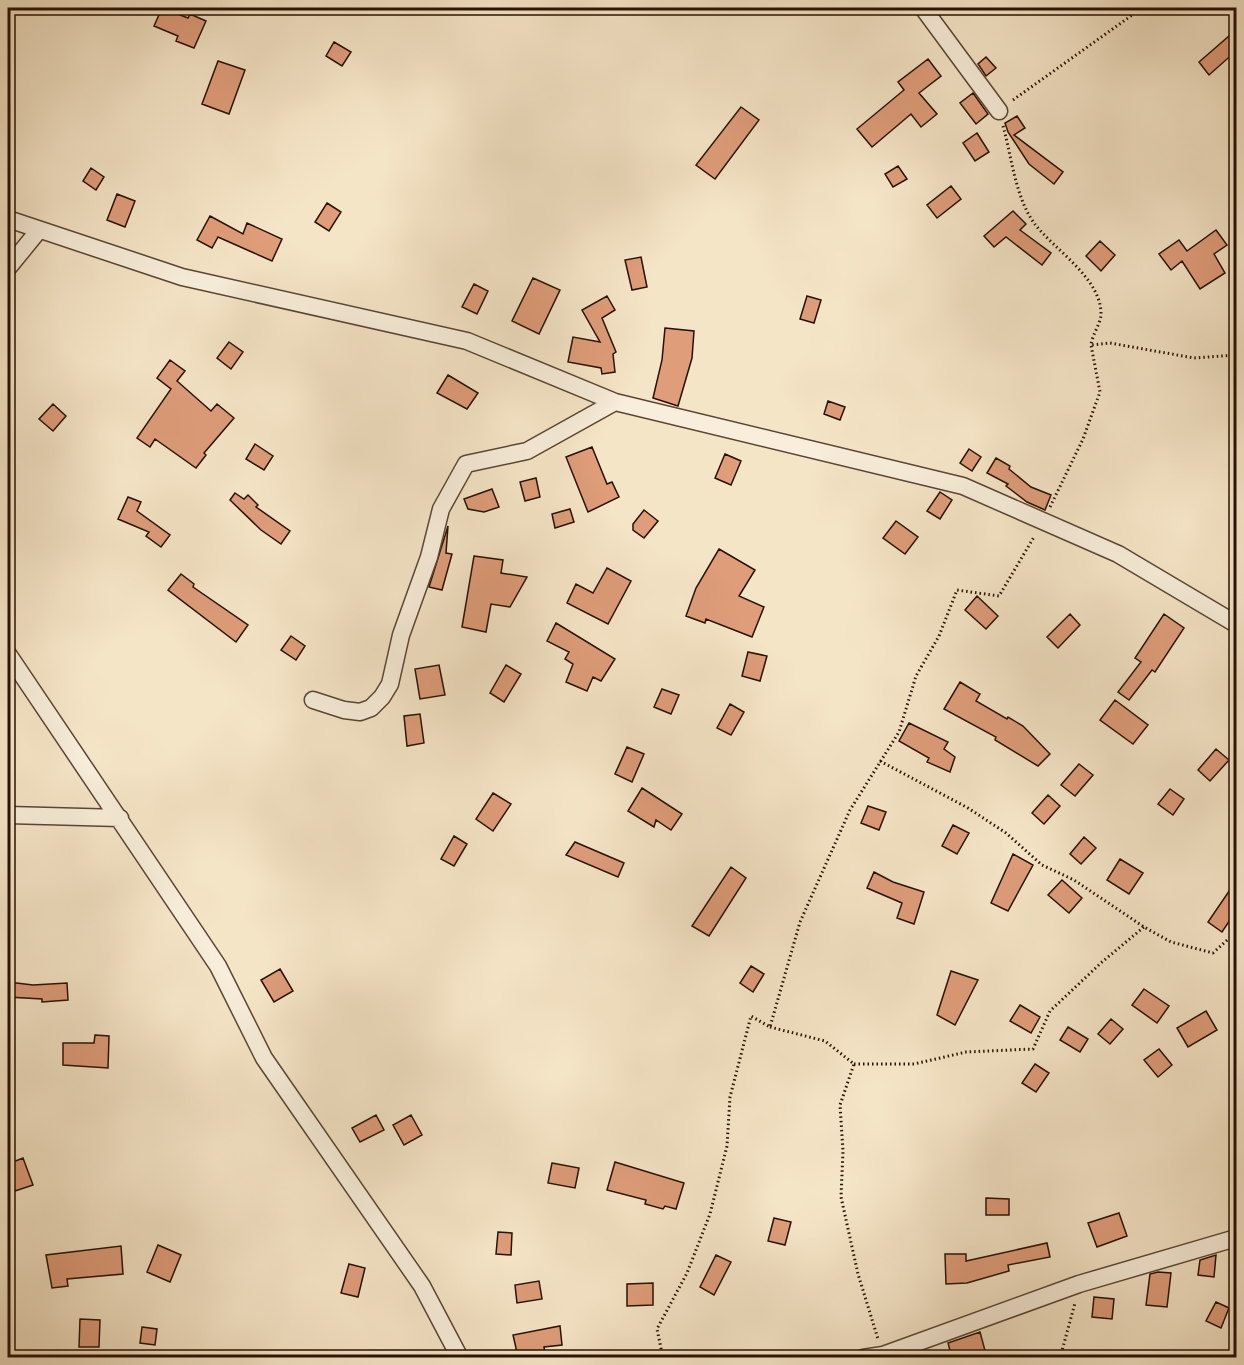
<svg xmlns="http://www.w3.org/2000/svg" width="1244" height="1365" font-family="Alegreya,serif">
  <rect width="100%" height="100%" fill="#f5e5c7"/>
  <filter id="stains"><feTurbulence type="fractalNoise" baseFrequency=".00333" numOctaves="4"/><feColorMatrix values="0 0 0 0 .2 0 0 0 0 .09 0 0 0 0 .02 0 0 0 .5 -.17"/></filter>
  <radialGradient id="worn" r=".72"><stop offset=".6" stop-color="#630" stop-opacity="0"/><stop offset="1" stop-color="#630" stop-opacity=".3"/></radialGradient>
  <path fill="#df9d7a" stroke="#271003" stroke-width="1.5" d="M162,8L188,18L190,14L206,21L194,48L176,41L178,36L154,26Z
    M1236,30V51L1209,75L1199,62Z
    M334,42L351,52L342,66L326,56Z
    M986,57L996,68L986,76L978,64Z
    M928,59L941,76L919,93L937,114L921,127L911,114L872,147L857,129L904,90L898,82Z
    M218,61L245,70L229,114L202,104Z
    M973,93L988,114L976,124L960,103Z
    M741,107L759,120L715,179L696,165Z
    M1017,116L1025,128L1014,135L1063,172L1054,184L1029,164L1008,132L1005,123Z
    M977,133L989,152L975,161L963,143Z
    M898,166L907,179L893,187L885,174Z
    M91,168L104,177L96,190L83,181Z
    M951,186L961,199L937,218L927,205Z
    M117,194L135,201L125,227L107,220Z
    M327,203L341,212L329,231L315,222Z
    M1013,211L1026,224L1020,230L1051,253L1042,265L1006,237L994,247L984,236Z
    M210,216L243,234L247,223L282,239L272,261L218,237L212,248L197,240Z
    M1216,230L1227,245L1214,254L1225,273L1200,289L1182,261L1171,270L1159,254L1179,240L1187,251Z
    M1100,241L1115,255L1101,271L1086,256Z
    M641,257L647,287L632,290L625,260Z
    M533,278L560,290L539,334L512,321Z
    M474,284L488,291L477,314L462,307Z
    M607,296L615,310L602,318L616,352L613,354L615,372L602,374L601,368L568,362L573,337L600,342L582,310Z
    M807,296L821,300L814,323L800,319Z
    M665,328L694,331L692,358L678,406L653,398L662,360Z
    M229,342L243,352L231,369L217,358Z
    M170,360L185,371L177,381L211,411L217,404L234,418L204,453L206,455L196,468L155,439L150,447L137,438L171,389L157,378Z
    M448,375L478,393L467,409L437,393Z
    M828,401L845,407L840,420L824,414Z
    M53,404L66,416L53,431L39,419Z
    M255,444L273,456L264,470L246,459Z
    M592,447L607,484L612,482L619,497L588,512L566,457Z
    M969,449L981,457L972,471L960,463Z
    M725,454L741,461L731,485L715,478Z
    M996,458L1010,466L1009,469L1031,487L1051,495L1045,510L1027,502L1006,486L1008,484L987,473Z
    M536,478L540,497L525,501L520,482Z
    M492,489L499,507L484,512L468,509L464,499Z
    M940,492L952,500L940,519L927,511Z
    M235,493L244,499L248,495L258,505L256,507L290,531L281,544L261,530L230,500Z
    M128,497L141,502L137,511L170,535L161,547L146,536L149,532L118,519Z
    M570,509L574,522L555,528L552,514Z
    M644,510L658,521L644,538L633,530V524Z
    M896,521L918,537L905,554L883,538Z
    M448,526L446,553L452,554L442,590L429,587Z
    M719,549L755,570L739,596L764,607L752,637L706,619L705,623L686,616L696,588Z
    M474,556L503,560L501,573L527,577L510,607L491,604L486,632L462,627Z
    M607,568L631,581L608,624L567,603L576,584L593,593Z
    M181,574L194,584L193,587L248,625L236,642L168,590Z
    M977,596L998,616L986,629L965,610Z
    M1070,614L1080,625L1058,648L1047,637Z
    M1164,614L1184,628L1155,672L1152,670L1129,700L1118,692L1141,662L1135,658Z
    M556,623L615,659L601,681L593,677L587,691L566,682L573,664L565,659L569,652L547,641Z
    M291,636L305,646L296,660L281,650Z
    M748,652L767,656L760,681L742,676Z
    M439,665L445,695L420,699L415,669Z
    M506,665L521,674L504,702L490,693Z
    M960,682L980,694L976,701L1007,719L1008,717L1023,726L1050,754L1038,766L995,740L996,737L944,709Z
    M662,689L679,695L671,714L654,707Z
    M1115,700L1148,725L1133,744L1100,720Z
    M730,704L744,712L731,735L717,728Z
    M420,714L424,743L407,746L404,716Z
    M909,723L948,742L944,749L955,757L950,772L927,762L929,758L899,741Z
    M627,747L644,754L632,782L615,774Z
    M1216,749L1229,760L1210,781L1198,770Z
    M1079,764L1093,775L1075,796L1061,785Z
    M642,788L682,814L671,830L656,820L654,827L628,811Z
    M1170,789L1184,799L1173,815L1158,804Z
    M493,793L511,804L493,831L476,819Z
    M1048,795L1060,806L1044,824L1032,813Z
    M868,806L886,812L879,830L861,823Z
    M953,825L969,833L957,854L942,846Z
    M454,836L467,844L454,866L441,859Z
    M1084,837L1096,848L1081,864L1070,854Z
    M575,842L624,863L618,877L566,855Z
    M1013,854L1033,865L1008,911L991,903Z
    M1120,859L1143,873L1129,894L1107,880Z
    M731,867L746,878L709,936L692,926Z
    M874,872L893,882L924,892L914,924L897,918L902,903L867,888Z
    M1062,880L1082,898L1069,913L1048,895Z
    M1236,881V911L1222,932L1208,922Z
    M751,966L764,974L753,992L740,983Z
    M280,969L293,991L274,1002L261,980Z
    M951,971L978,980L955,1025L937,1015Z
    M8,982L33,985L67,983L68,1000L42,1002V999L8,997Z
    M1144,989L1169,1006L1157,1023L1132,1005Z
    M1020,1005L1040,1017L1031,1033L1010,1021Z
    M1206,1011L1217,1030L1188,1047L1177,1028Z
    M1111,1019L1123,1029L1110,1044L1098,1034Z
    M1068,1027L1088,1039L1080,1052L1060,1040Z
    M95,1035L109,1036L108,1068L63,1065V1043H94Z
    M1159,1049L1172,1065L1158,1077L1144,1060Z
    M1035,1064L1049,1073L1036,1092L1022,1083Z
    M376,1115L384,1130L360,1142L352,1128Z
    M411,1115L422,1135L404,1145L393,1125Z
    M23,1158L33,1185L15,1191L8,1164Z
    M615,1162L684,1183L676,1209L665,1206L663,1209L645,1204L646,1200L607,1190Z
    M552,1163L579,1168L575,1188L548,1183Z
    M986,1198L1009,1199V1215H986Z
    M1119,1213L1127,1236L1097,1247L1088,1223Z
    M774,1218L791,1222L785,1245L768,1241Z
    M498,1232L512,1233L511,1255L496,1254Z
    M1047,1243L1050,1257L1008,1265L1009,1271L967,1283L946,1284L945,1254H966V1261Z
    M158,1245L181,1255L170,1282L147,1272Z
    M121,1246L123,1274L67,1279L68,1286L52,1288L46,1255Z
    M716,1255L731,1262L714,1295L700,1287Z
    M1216,1255L1214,1277L1198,1275L1200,1260Z
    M349,1264L365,1268L358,1297L341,1293Z
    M1158,1272L1171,1273L1167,1307L1146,1305L1150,1274Z
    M539,1281L542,1299L517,1303L515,1285Z
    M653,1283V1305L627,1306V1284Z
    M1094,1297L1114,1299L1112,1319L1092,1317Z
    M1216,1302L1229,1308L1221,1328L1206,1321Z
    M80,1319L100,1320L99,1347H79Z
    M560,1326L562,1345L544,1347L546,1358H532L531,1355L518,1357L513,1335Z
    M142,1327L157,1329L155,1345L140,1343Z
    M980,1332L987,1358H952L948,1343Z"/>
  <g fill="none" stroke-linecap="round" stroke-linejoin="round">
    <defs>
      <path id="minor" d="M923,8L999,111
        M8,219L182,277L467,341L615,402L963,486L1118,554L1236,624
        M8,268L39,230
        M8,654L218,966L264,1058L422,1286L460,1358
        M313,700L344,710L360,712L371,708L382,697L390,684L401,635L429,557L441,509L466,464L527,451L615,402
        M8,815L120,818
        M863,1358L883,1355L1079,1284L1236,1238"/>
    </defs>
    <use href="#minor" stroke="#5a4534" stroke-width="19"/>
    <path stroke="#271003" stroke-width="3" stroke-dasharray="1.5 3" stroke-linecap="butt" d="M1013,100L1142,8
      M1003,126C1012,158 1015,196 1034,223C1053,249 1102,278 1101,315C1100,325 1092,335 1091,345L1110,343L1194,358L1236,355
      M1050,507L1083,439L1100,392L1091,345
      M880,761L968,808L1006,833L1042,865L1074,880L1144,927L1171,942L1213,953L1236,932
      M770,1027L825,1041L854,1064L840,1105L843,1151L841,1197L858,1274L878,1339
      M854,1064H914L966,1052L1033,1049L1050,1011L1102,962L1144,927
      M663,1358L657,1329L687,1273L710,1214L727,1146L730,1097L751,1016L770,1027L800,922L850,810L899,732L916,676L939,636L957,590L999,596L1034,537
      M1060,1358L1075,1303"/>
    <use href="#minor" stroke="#f8eedb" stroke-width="16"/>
  </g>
  <rect width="1244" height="1365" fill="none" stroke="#f5e5c7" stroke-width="30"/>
  <rect x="9" y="9" width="1226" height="1347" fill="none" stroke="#271003" stroke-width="3"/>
  <rect x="15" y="15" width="1214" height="1335" fill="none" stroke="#271003" stroke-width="1.5"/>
  <rect width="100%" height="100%" filter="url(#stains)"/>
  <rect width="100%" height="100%" fill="url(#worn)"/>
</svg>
